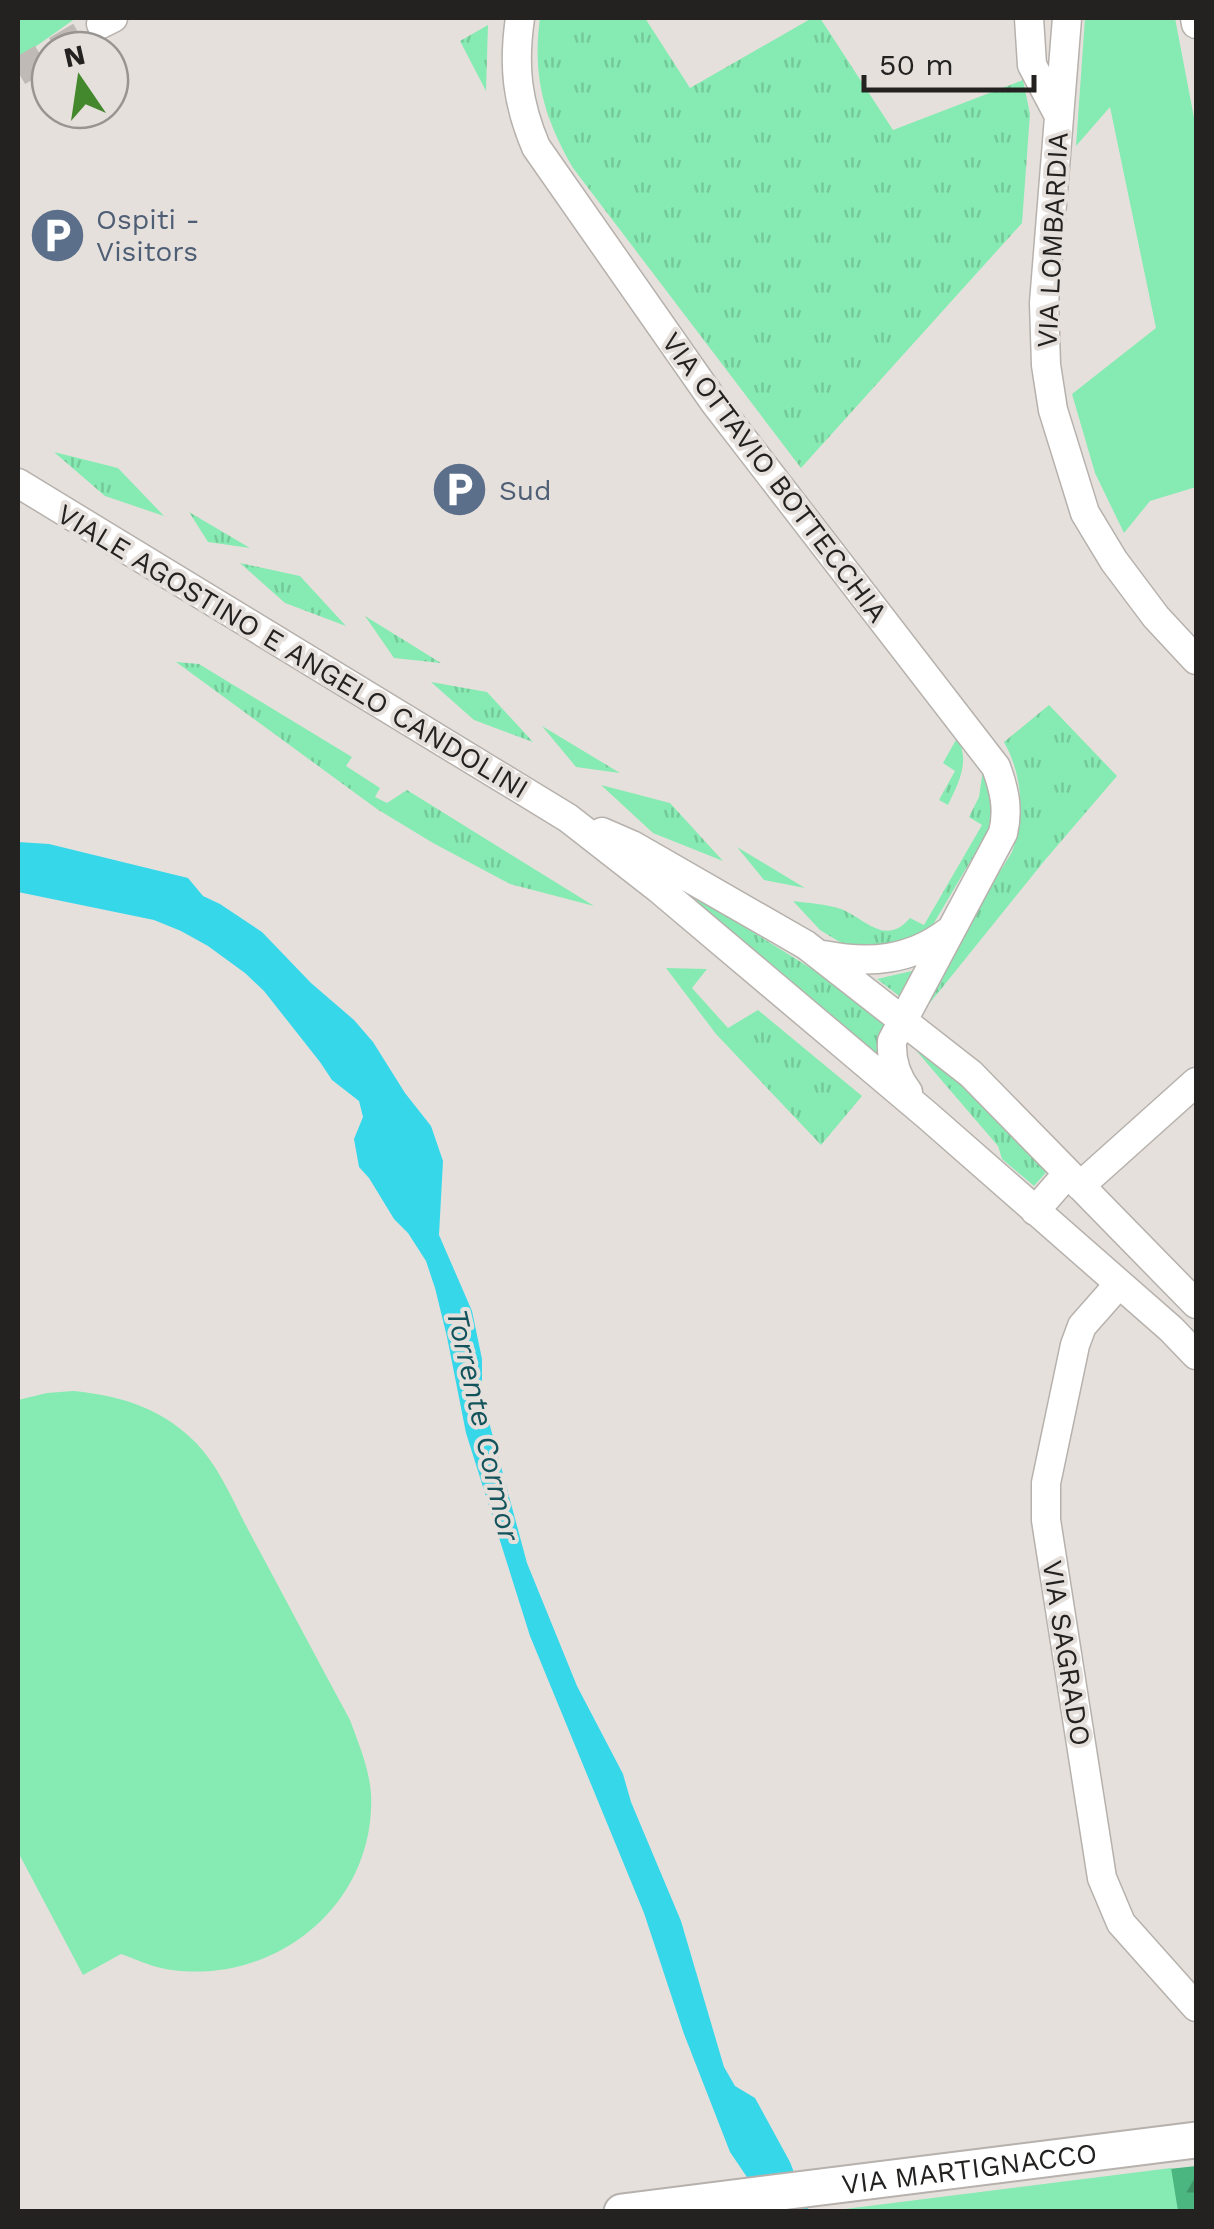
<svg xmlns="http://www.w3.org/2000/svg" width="1214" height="2229" font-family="'Work Sans',sans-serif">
  <defs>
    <pattern id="grass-tufts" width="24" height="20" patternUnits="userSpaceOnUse" patternTransform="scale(2.5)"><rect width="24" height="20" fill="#86ebb2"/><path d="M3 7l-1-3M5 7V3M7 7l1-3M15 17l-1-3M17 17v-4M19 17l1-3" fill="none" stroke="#74c999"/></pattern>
    <pattern id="forest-firs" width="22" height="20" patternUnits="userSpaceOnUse" patternTransform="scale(2.5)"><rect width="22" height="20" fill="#4cb680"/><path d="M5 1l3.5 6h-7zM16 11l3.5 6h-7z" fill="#3f9468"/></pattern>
  </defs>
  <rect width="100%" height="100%" fill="#e6e0dc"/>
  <path fill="url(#grass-tufts)" d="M540,18H645L690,88L812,18H820L893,130L1023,80L1030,114L1022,223L801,468L573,168C544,118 532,76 540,18Z
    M488,25L486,91L460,41Z
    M54,452L118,468L164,516L105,496Z
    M189,512L250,548L208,542Z
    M240,563L300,576L346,626L285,603Z
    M365,616L441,663L394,658Z
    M176,662L199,664L352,757L346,766L380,788L375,797L387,803L407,790L594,906L510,884L433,843L377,809Z
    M431,682L487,692L533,742L474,720Z
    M1049,705L1117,776L1045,860L929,1004L922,998L1012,852C1025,815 1023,776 1004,742Z
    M542,726L620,773L576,767Z
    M957,738C971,761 958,784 948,805L939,800L955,771L943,763Z
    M983,770C991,789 994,808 990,828L931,928L910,939L879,946H856L843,944L820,930L793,901C808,903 826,904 841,909C866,919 885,947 910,918L924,925L982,825L969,817L979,797Z
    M601,785L670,803L723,861L653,833Z
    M737,847L805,888L764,880Z
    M647,866L828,979L890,1024L878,1041V1057Z
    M666,968L707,969L692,988L728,1028L758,1010L862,1096L821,1145L716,1034Z
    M916,970L903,999L877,979Z
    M904,1029L1049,1169L1034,1186L1002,1159L998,1146L901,1033Z"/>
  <path fill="url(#forest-firs)" d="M1196,2166V2211H1176L1169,2169Z"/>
  <path fill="#86ebb2" d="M18,18H76L18,59Z
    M1085,18H1175L1196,128V487L1150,501L1124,533L1095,473L1072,394L1156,328L1110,107L1076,146Z
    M73,1391C117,1395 159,1407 192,1439C219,1464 234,1504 252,1537C285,1598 317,1659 350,1720C359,1745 369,1767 371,1794C376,1903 278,1984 172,1970C154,1968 138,1960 121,1954L83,1975L18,1852V1400L47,1393Z
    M1171,2168L1178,2211H829Z"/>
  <path fill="#37d7ea" d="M18,842L49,844L188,878L203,896L220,904L262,932L311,983L354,1020L373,1042L405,1093L431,1126L443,1161L439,1235L472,1311L482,1359V1387L489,1422L527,1563L577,1686L623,1774L631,1802L681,1921L724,2067L735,2086L755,2098L760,2107L790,2162L809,2211H770L730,2152L723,2134L684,2034L644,1913L530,1636L466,1433L447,1337L435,1288L426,1261L408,1233L394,1219L369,1178L359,1167L354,1139L363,1117L359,1101L332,1080L320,1062L264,991L245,973L208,946L181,931L154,920L18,892Z"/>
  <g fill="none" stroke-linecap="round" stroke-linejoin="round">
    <path stroke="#bfbab6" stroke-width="28" stroke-dasharray="28 14" stroke-linecap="butt" d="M56,50L101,24
      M18,72L50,53"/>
    <defs>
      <path id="minor" d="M520,18C513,66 517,102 536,147L715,403L996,767C1004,789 1009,809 1003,833L892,1041C891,1060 896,1077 908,1092
        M1029,18L1032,65L1058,114
        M1067,18L1044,303L1046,365L1053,410L1085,513L1114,561L1156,617L1196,660
        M1195,18L1196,24
        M101,24L113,18
        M18,483L568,818L659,889L928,1116L1171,1329L1196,1355
        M602,832L632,845L806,945L971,1074L1196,1304
        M823,955C869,964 910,961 948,932
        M1080,1186L1196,1082
        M1035,1211L1068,1173
        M1119,1284L1082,1326L1075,1345L1046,1483V1520L1102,1878L1121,1923L1196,2007"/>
      <g id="major">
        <path id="s1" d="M622,2212L1196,2140"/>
      </g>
    </defs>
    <use href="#minor" stroke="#b6b1ac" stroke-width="31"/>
    <use href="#major" stroke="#b6b1ac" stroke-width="39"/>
    <use href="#minor" stroke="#fff" stroke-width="28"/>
    <use href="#major" stroke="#fff" stroke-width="35"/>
  </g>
  <defs>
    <symbol id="parking-disc" viewBox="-11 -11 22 22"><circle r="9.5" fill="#5c6f8a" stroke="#e6e0dc"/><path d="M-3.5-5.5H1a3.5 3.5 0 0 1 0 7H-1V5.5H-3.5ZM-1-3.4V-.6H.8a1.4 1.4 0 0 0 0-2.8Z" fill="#fff"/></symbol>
  </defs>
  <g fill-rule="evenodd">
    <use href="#parking-disc" x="26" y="204" width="63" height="63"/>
    <use href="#parking-disc" x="428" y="458" width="63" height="63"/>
  </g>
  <g text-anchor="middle" stroke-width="8" stroke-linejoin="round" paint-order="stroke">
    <g font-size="28" fill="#4e5e75" stroke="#e6e0dc" text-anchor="start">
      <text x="96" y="229">Ospiti -<tspan x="96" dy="32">Visitors</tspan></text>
      <text x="499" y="500">Sud</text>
    </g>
    <g font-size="28" fill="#242220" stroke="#e6e0dc">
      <text transform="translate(1052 240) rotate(-87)" y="10">VIA LOMBARDIA</text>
      <text transform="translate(775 477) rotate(53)" y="10">VIA OTTAVIO BOTTECCHIA</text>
      <text transform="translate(293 651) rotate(31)" y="10">VIALE AGOSTINO E ANGELO CANDOLINI</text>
      <text transform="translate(1067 1653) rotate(81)" y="10">VIA SAGRADO</text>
      <text dy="10" stroke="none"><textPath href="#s1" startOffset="350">VIA MARTIGNACCO</textPath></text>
    </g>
    <g font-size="30" font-style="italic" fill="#13545c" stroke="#e6e0dc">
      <text transform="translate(483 1425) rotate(77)" y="10">Torrente Cormor</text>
    </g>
  </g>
  <rect width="1214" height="2229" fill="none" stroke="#242220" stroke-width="40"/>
  <g transform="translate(80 80) rotate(347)"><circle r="48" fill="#e6e0dc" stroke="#989491" stroke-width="2.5"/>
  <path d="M0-8L18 38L0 25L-18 38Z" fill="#43882c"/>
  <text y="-15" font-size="28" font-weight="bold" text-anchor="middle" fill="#242220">N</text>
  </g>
  <path d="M864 75v15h170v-15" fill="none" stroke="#242220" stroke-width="5"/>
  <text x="879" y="75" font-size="30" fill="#242220" stroke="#e6e0dc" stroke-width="8" paint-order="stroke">50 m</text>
</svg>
